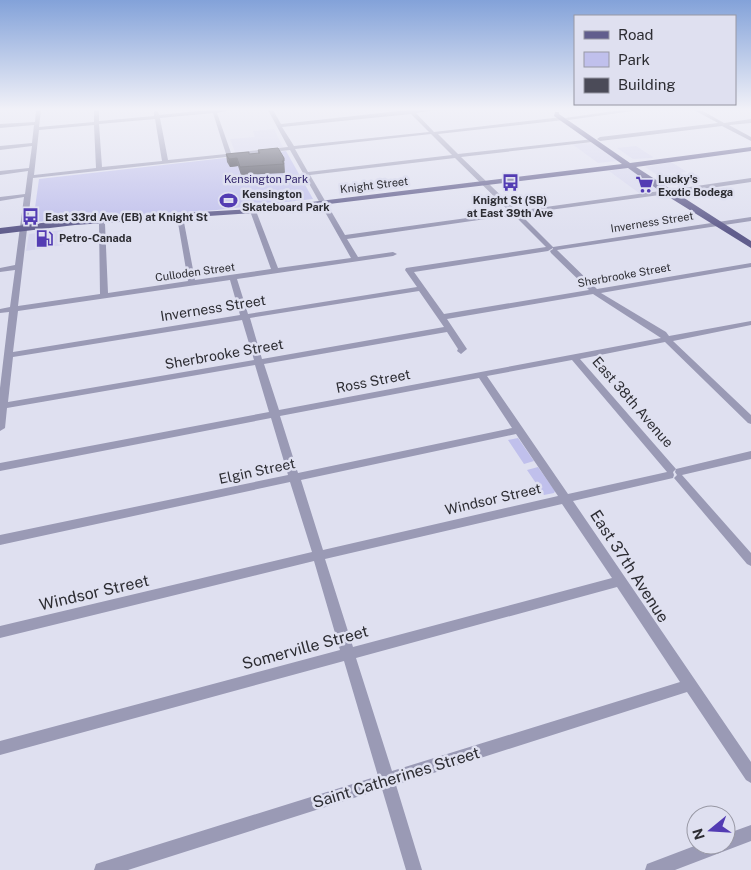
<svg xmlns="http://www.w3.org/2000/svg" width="751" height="870" font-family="'Public Sans',sans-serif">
  <rect width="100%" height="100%" fill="#dfe0f0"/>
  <path fill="#d6d6ee" d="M274,129L283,147L235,152L230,139L255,137L253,131Z
    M592,143L617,160L618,161L598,163L572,144Z
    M636,146L653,157L652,158L633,159L617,148Z
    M671,162L687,172L657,175L645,167Z
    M624,168L630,169L661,190L639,193L609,171Z
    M63,230V245L26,251L29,234Z"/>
  <path fill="#c0c0ec" d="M286,151L313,199L217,210L33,222L39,179Z
    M518,438L534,461L524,464L508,440Z
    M538,467L555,491L554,493L544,495L527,470Z"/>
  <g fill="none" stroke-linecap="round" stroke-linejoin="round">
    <path fill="#9a9ab5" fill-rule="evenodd" d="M36,110H41L39,127L94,122V110H99V121L154,116V112L156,111L158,112L159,115L208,110H230L217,113L231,153L288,147L268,110H273L281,124L408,110H435L416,113L434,132L562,117L564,120L438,134L458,154L594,139V141L592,142L461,157L517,211L667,190L670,192L667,194L520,214L553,247L751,217V221L557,250L597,289L751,263V267L601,293L666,332L669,336L751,321V325L673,341L751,415V424L748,423L665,342L580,359L676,469L673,472L674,475L673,478L573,501L751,762V783L746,780L687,692L396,785L422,870H406L382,789L128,870H94L96,864L102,862L378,776L344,661L0,755V741L340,650L314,561L0,638V626L312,552L290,482L0,545V535L288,475L271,418L0,471V463L269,412L255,365L7,408L5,428L0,431V388L9,312L0,313V309L10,307L15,270L0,272V268L15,265L24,197L0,201V197L25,194L28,171L0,175V171L29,168L32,146L0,150V146L32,143L34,125L0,128V124L35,122ZM213,113L226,154L168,160L160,118ZM411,114L429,132L294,146L282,127ZM155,119L162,161L102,167L99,124ZM94,125L96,168L34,175L39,130ZM431,134L452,155L308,172L295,149ZM290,150L351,258L278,268L256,211L253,209L250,211L271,269L195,280L183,217L180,215L177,217L188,281L108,293L105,224L102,222L99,224L100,294L18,306L33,178ZM455,158L510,212L345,235L310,175ZM514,215L546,247L406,268L405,270L417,287L248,314L237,279L393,256L397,254L393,252L358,257L347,239ZM553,248V249L550,251L551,253L589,290L444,314L414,272L548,251ZM230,280L240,315L13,352L18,311ZM419,291L444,327L262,359L250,318ZM593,294L661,338L279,410L264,364L447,332L458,349L457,351L461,354L467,349L447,319ZM242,320L254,360L8,402L13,357ZM572,360L667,472L568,494L487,376ZM479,378L512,428L298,473L280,416ZM516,434L558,496L323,550L301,480ZM562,504L612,578L353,647L325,559ZM617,587L680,682L392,771L356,658Z
      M621,110H640L568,120L565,118Z
      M694,110H701L724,123L751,119V123L729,125L751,137V141L722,126L600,141L597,139L600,137L718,123Z
      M751,178V182L676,193L673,191L676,189Z
      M751,451V459L682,475L751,553V566L747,564L674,478L677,475L675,472L676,469Z
      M751,825V841L675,870H645L647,864L697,845H726V834Z"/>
    <path fill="#615e8d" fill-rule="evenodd" d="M555,112H559V114L630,163L751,147V151L636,167L751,241V248L664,194L628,168L253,213L75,225L0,234V228L75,219L253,209L622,164L554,116Z"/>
  </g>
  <path fill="#40404c" d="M258,150L284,158L285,173L241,175L238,166L230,167L227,162L226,154H258Z"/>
  <path fill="#34343e" d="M237,158L238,166L230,167L229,159Z"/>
  <path fill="#4b4b58" stroke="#34343e" d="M278,148L284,158V161H282L284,164L240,167L237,158L229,159L226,154L249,152V154L260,153L258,150Z"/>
  <linearGradient id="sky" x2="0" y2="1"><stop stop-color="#83a2d9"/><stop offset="0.47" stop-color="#f1f1f8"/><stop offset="1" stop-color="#f1f1f8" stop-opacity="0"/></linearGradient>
  <rect width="751" height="232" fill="url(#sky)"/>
  <defs>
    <symbol id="bus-bare" viewBox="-9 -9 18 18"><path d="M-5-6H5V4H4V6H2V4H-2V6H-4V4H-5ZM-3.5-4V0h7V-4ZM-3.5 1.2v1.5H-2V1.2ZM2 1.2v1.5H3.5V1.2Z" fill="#533cb3" stroke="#dfe0f0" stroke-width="2.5" paint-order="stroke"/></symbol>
    <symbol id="supermarket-bare" viewBox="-9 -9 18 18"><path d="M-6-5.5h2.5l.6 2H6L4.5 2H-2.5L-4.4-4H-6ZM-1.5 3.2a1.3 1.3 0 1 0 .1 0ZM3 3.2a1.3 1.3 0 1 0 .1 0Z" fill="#533cb3" stroke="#dfe0f0" stroke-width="2.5" paint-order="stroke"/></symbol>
    <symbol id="stadium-bare" viewBox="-9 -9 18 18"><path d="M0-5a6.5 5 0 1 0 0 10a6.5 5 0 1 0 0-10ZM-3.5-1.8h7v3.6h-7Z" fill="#533cb3" stroke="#dfe0f0" stroke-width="2.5" paint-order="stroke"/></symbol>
    <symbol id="fuel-bare" viewBox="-9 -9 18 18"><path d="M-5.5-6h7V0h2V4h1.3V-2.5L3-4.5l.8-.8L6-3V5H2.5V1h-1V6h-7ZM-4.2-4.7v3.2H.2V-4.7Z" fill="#533cb3" stroke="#dfe0f0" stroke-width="2.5" paint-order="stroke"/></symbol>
  </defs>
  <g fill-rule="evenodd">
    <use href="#bus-bare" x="498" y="170" width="25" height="25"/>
    <use href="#supermarket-bare" x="632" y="172" width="25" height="25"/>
    <use href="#stadium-bare" x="216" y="188" width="25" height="25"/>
    <use href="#bus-bare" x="18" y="204" width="25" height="25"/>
    <use href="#fuel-bare" x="32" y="226" width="25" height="25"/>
  </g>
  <g text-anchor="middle" stroke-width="5" stroke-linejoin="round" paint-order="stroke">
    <g font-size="11" fill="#30246a" stroke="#dfe0f0">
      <text x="266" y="183">Kensington Park</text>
    </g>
    <g font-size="11" font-weight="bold" fill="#2d2d33" stroke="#dfe0f0" text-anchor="start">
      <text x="658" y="183">Lucky's<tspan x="658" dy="13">Exotic Bodega</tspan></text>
      <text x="242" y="198">Kensington<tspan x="242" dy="13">Skateboard Park</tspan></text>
      <text x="510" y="204" text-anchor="middle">Knight St (SB)<tspan x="510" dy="13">at East 39th Ave</tspan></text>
      <text x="45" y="221">East 33rd Ave (EB) at Knight St</text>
      <text x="59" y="242">Petro-Canada</text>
    </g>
    <g font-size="11" fill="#2d2d33" stroke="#dfe0f0">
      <text transform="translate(374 185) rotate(-7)" y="4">Knight Street</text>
      <text transform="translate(652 222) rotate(-9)" y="4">Inverness Street</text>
      <text transform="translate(195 272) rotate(-8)" y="4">Culloden Street</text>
      <text transform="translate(624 275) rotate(-10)" y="4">Sherbrooke Street</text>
    </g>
    <g font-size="14" fill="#2d2d33" stroke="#dfe0f0">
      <text transform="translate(213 308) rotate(-9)" y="5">Inverness Street</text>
      <text transform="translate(224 354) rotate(-10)" y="5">Sherbrooke Street</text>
      <text transform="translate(373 381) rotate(-11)" y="5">Ross Street</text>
      <text transform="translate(633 402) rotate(49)" y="5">East 38th Avenue</text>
      <text transform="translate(257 471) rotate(-12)" y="5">Elgin Street</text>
      <text transform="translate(493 499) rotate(-13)" y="5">Windsor Street</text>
    </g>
    <g font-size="16" fill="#2d2d33" stroke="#dfe0f0">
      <text transform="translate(630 566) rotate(57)" y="6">East 37th Avenue</text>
      <text transform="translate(94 592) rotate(-13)" y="6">Windsor Street</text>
      <text transform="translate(305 647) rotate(-15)" y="6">Somerville Street</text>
      <text transform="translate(396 777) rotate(-17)" y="6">Saint Catherines Street</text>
    </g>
  </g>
  <rect x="574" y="15" width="162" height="90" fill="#dfe0f0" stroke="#9898a4"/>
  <rect x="584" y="31" width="25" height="8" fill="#615e8d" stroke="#9898a4"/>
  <text x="618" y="40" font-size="15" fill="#2d2d33">Road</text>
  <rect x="584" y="52" width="25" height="15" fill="#c0c0ec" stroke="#9898a4"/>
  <text x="618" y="65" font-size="15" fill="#2d2d33">Park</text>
  <rect x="584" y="78" width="25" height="15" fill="#4b4b58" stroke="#9898a4"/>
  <text x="618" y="90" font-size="15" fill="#2d2d33">Building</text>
  <g transform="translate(711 830) rotate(252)"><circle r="24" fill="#dfe0f0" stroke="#9898a4"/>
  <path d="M0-4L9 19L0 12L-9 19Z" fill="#533cb3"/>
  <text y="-8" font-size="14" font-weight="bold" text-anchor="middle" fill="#2d2d33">N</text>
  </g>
</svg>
